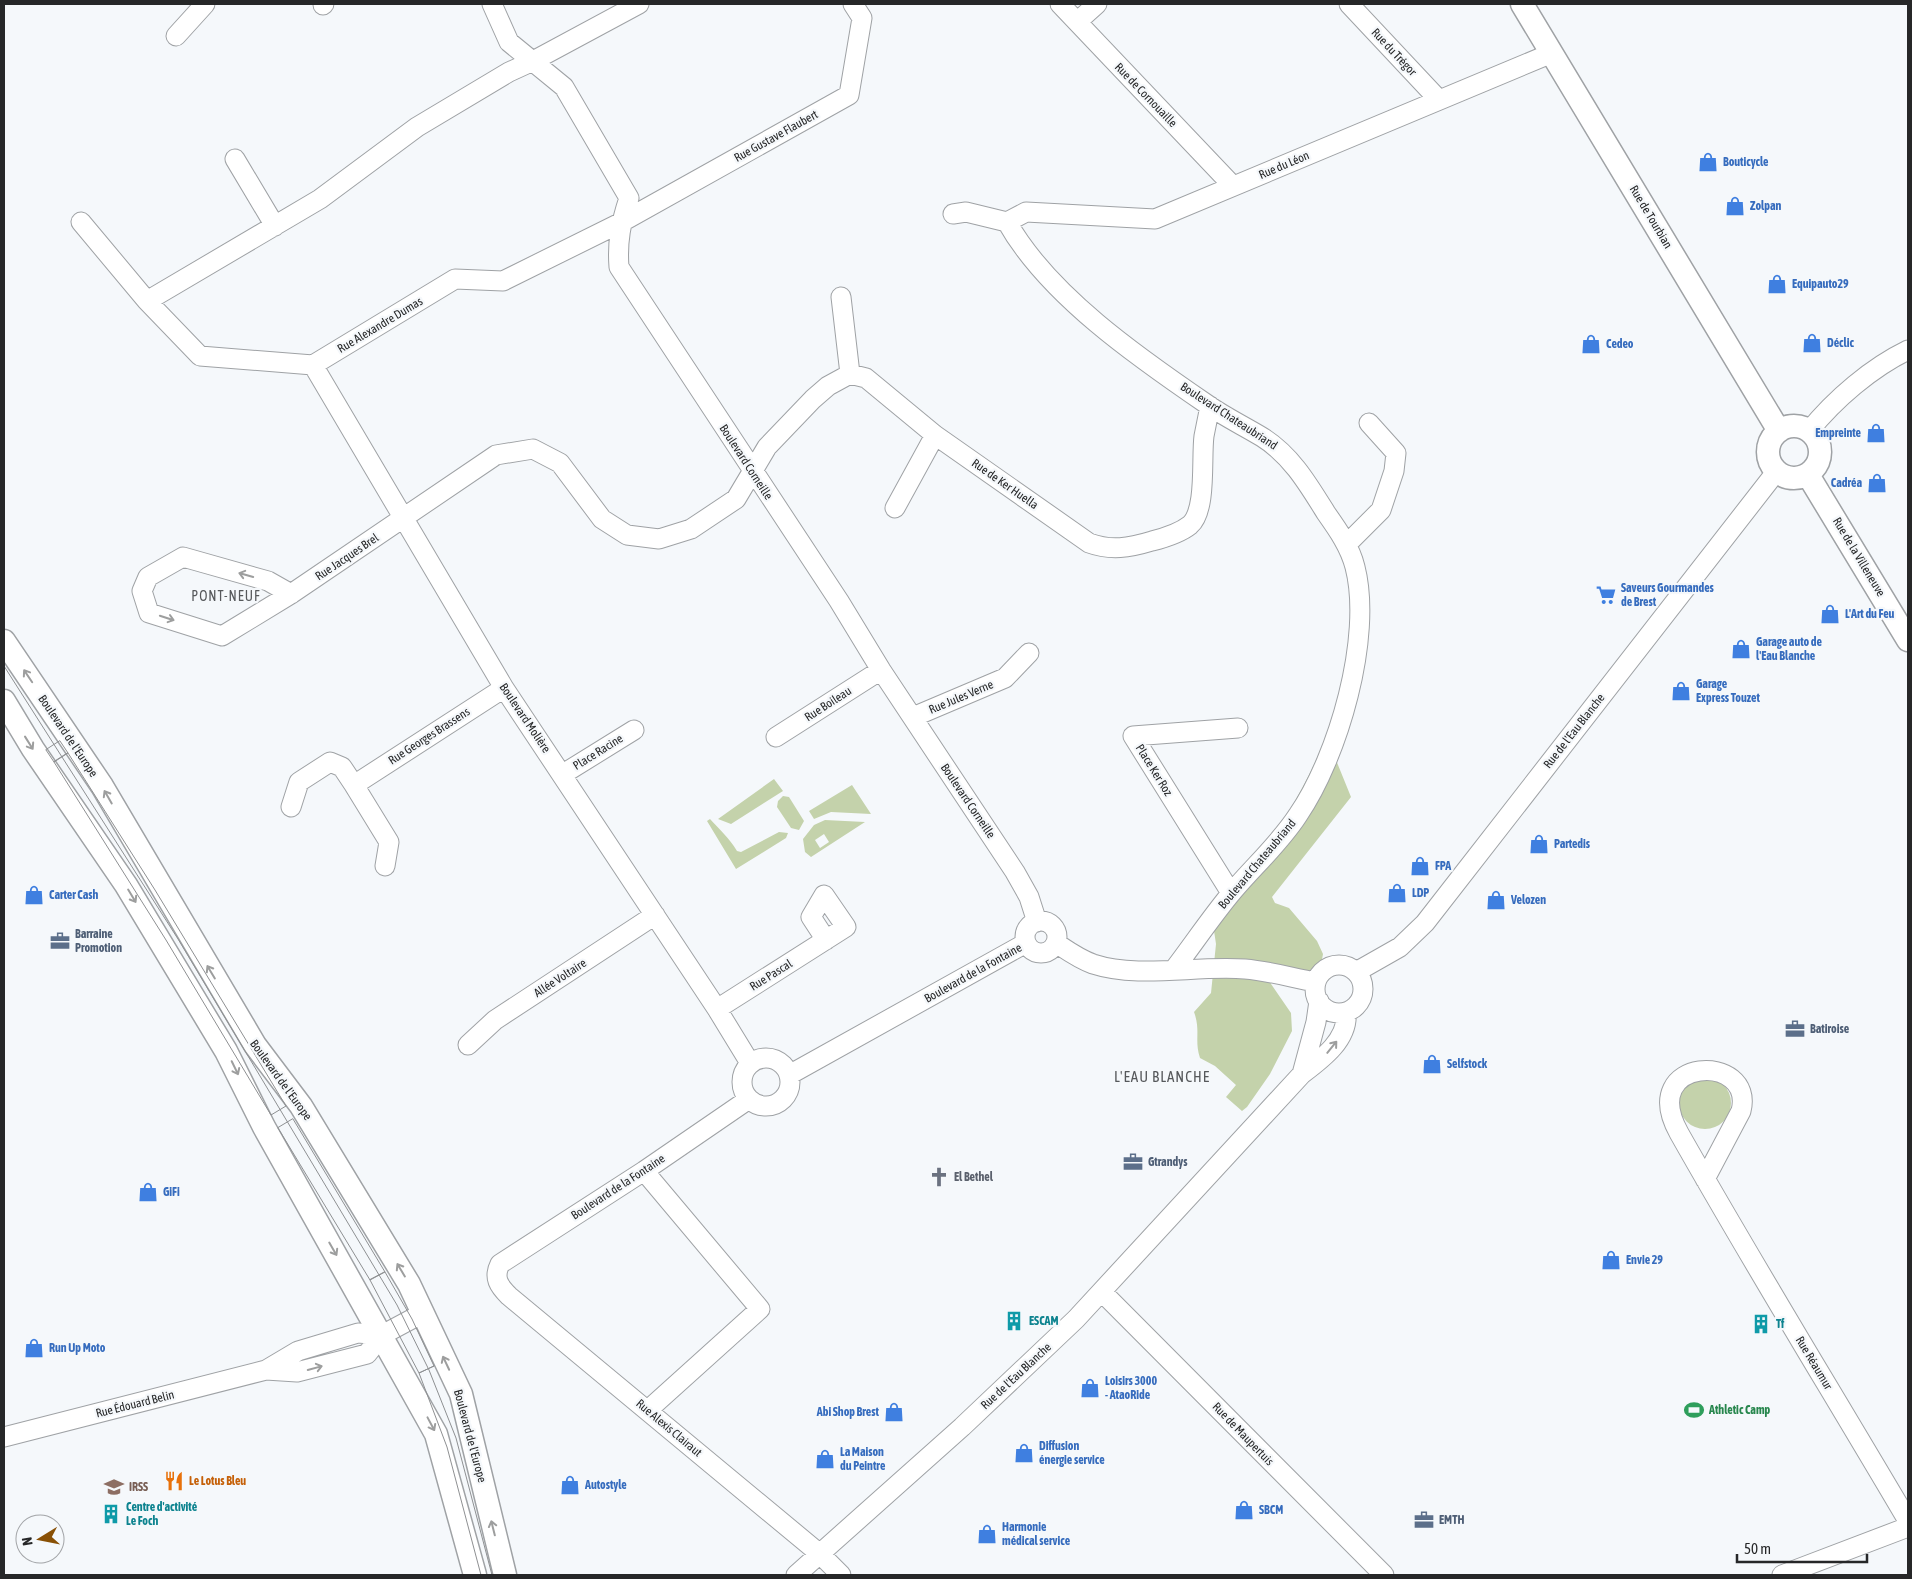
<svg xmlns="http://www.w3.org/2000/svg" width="1912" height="1579" font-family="'Asap Condensed',sans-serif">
  <rect width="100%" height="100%" fill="#f5f8fb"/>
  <path fill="#c4d2ab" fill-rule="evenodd" d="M1320,751L1336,760L1351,797L1272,897L1275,903L1289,908L1317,941L1323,954L1321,965L1308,971L1286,968L1269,981L1291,1013L1292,1031L1270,1074L1247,1107L1242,1111L1226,1097L1236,1085L1215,1066L1200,1058C1194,1040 1201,1031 1194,1012L1211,993L1216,944L1213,924C1252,868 1293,814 1320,751Z
    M774,779L783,791L731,824L718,819Z
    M852,785L871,814L831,812L814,819L809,811Z
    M783,796L789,797L804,821L799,830L791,828L777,807L778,801Z
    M710,819C720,830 729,838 737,851L741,852L779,832L788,833L786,838L736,869L707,821Z
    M825,820L865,822L811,857L805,852L803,839L814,825ZM824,834L829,842L820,848L815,840Z
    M1679 1103a26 26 0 1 1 52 0a26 26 0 1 1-52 0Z"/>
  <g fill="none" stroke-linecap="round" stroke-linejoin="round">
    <defs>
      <path id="minor" d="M492,4L509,42L564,87L629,198C621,222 617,242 619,267L839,601L881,670L1015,872L1029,897L1037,922
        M639,4L533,61L509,72L417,127L320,199L147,301L200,356L313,365L455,279L503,281L620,223L849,95L862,18L853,4
        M1060,4L1233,186
        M1349,4L1439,100
        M323,5L324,4
        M1077,22L1097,4
        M176,36L205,4
        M235,159L275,226
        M953,214L966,212L1007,222
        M81,222L147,301
        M1007,222C1048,295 1139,358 1208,405C1225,417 1244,426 1262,437C1291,455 1308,484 1326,513C1338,530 1350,547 1355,567C1373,637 1338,757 1298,815C1280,843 1254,866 1233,891C1212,916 1194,943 1175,968
        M1007,222L1026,212L1155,219L1552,53
        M841,297L850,374
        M313,365L504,688L717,1009L750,1063
        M1809,431C1835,399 1871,368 1908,350
        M895,508L935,435
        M1347,544L1381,510L1394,471L1396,453L1369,423
        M291,594L268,581L183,557L148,577L142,591L149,613L222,636L291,594L496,455L533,449L560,463L602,519L627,535L659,539L691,529L736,499L767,447L813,399L828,386L850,374L866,378L935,435L1089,543C1111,551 1129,548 1152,541C1164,538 1180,533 1190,525C1207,510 1201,458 1204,436C1206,426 1208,416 1210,406
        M913,717L1005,678L1029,653
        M776,737L881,670
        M563,774L634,730
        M354,785L389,842L385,866
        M291,807L299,782L330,762L342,767L354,785L504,688
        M1231,893L1133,736L1238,728
        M1025 937a16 16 0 1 1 32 0a16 16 0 1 1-32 0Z
        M1056,943C1068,951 1079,959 1093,964C1139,979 1196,965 1245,969C1269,971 1293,978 1316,982
        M1315 989a24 24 0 1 1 48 0a24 24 0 1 1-48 0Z
        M1356,972L1400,947L1425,923L1776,472
        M717,1009L846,927L824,895L811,917L826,940
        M468,1045L495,1020L655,915
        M742 1082a24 24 0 1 1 48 0a24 24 0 1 1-48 0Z
        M1302,1074L1316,1022L1319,1001
        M789,1075L1026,943
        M749,1099L644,1171L500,1264C493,1278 499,1286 509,1296L820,1554L841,1575
        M644,1171L760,1309L648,1410
        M1705,1179L1741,1111C1756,1052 1636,1056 1679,1133C1753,1264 1832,1392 1908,1521
        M1102,1292L1384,1575
        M266,1370L297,1372L367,1354L382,1335L423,1313
        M4,1437L266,1370L298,1351L358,1333L382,1335
        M796,1575L962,1427L1076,1319L1302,1074C1322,1059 1349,1039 1346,1012
        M1782,1575L1908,1527"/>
      <path id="major" d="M1522,4L1779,431
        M1768 452a26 26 0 1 1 52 0a26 26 0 1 1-52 0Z
        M1808,475L1908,640
        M4,641L102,786L255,1045L301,1106L409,1284L461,1394L505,1575
        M4,701L33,749L126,885L226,1051L264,1127L436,1434L475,1575"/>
    </defs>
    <use href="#minor" stroke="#9fa2a5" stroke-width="21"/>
    <use href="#major" stroke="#9fa2a5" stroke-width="25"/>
    <use href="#minor" stroke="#fff" stroke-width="19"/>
    <use href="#major" stroke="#fff" stroke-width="22"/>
    <path stroke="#8e9092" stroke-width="1" d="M4,666L178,939L397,1305L429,1370L456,1438L492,1575
      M60,741L68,753L54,762L46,750Z
      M68,753L155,890L286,1106L271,1115L166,940L54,762Z
      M293,1119L385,1272L370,1280L278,1128Z
      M385,1272L412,1319L434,1366L419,1373L370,1280Z
      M434,1366L419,1373L447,1447L481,1575"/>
  </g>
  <defs><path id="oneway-shaft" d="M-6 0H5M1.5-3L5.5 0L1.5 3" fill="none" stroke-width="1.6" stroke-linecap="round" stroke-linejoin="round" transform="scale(1.25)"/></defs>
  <g stroke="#9d9e9e">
    <use href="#oneway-shaft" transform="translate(246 575) rotate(-164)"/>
    <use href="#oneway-shaft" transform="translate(167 618) rotate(18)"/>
    <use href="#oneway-shaft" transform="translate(28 676) rotate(-124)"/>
    <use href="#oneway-shaft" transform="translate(29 743) rotate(58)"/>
    <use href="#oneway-shaft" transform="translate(108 797) rotate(-120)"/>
    <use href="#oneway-shaft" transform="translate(132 896) rotate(59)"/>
    <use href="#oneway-shaft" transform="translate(211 972) rotate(-121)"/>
    <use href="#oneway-shaft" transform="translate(1332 1047) rotate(-51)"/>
    <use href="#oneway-shaft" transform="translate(235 1068) rotate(64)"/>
    <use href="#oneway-shaft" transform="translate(333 1249) rotate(60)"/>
    <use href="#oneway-shaft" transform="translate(401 1270) rotate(-121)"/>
    <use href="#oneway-shaft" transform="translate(446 1363) rotate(-115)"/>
    <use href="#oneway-shaft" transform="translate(315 1368) rotate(-15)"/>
    <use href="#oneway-shaft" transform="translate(431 1424) rotate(62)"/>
    <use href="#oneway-shaft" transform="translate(493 1528) rotate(-104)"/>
  </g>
  <defs>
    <symbol id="shop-bare" viewBox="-9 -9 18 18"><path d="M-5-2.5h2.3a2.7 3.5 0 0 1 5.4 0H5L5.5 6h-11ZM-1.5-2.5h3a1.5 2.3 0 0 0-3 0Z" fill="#3f7fe0" stroke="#f5f8fb" stroke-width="2.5" paint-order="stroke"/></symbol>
    <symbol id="supermarket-bare" viewBox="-9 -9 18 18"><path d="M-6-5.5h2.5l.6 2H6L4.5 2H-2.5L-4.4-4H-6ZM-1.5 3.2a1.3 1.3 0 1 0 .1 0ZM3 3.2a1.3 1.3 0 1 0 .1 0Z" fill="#3f7fe0" stroke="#f5f8fb" stroke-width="2.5" paint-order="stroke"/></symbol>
    <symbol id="office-bare" viewBox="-9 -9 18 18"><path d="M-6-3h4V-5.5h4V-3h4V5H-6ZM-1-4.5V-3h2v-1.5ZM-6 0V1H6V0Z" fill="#5c6f8a" stroke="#f5f8fb" stroke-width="2.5" paint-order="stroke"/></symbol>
    <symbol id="church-bare" viewBox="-9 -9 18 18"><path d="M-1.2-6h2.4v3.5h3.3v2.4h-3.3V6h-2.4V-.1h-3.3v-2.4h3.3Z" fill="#6b7280" stroke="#f5f8fb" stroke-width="2.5" paint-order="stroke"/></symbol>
    <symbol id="building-bare" viewBox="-9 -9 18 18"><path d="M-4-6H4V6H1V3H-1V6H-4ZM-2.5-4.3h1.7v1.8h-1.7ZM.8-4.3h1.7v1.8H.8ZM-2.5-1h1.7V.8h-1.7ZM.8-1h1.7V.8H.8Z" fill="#0f9aa8" stroke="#f5f8fb" stroke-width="2.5" paint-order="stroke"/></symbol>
    <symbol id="stadium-bare" viewBox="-9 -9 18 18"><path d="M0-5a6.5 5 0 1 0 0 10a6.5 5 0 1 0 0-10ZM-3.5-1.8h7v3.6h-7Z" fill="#2e9e5b" stroke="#f5f8fb" stroke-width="2.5" paint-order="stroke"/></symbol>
    <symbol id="restaurant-bare" viewBox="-9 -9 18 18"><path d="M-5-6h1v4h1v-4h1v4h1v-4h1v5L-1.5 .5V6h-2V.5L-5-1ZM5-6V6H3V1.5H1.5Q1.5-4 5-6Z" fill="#e8710a" stroke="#f5f8fb" stroke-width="2.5" paint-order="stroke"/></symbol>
    <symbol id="university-bare" viewBox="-9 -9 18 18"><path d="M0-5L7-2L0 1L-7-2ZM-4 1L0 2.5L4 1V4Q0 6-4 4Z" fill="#8d6e63" stroke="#f5f8fb" stroke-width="2.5" paint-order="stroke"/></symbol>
  </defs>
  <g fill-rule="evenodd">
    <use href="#shop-bare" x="1694" y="148" width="28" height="28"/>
    <use href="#shop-bare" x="1721" y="192" width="28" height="28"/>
    <use href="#shop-bare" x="1763" y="270" width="28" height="28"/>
    <use href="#shop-bare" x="1798" y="329" width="28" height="28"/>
    <use href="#shop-bare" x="1577" y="330" width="28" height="28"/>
    <use href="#shop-bare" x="1862" y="419" width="28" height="28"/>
    <use href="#shop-bare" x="1863" y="469" width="28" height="28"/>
    <use href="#supermarket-bare" x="1592" y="581" width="28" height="28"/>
    <use href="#shop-bare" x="1816" y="600" width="28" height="28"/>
    <use href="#shop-bare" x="1727" y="635" width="28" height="28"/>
    <use href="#shop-bare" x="1667" y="677" width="28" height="28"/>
    <use href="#shop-bare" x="1525" y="830" width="28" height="28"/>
    <use href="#shop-bare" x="1406" y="852" width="28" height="28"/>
    <use href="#shop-bare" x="1383" y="879" width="28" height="28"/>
    <use href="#shop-bare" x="20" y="881" width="28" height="28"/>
    <use href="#shop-bare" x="1482" y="886" width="28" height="28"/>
    <use href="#office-bare" x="46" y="927" width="28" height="28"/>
    <use href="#office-bare" x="1781" y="1015" width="28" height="28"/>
    <use href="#shop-bare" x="1418" y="1050" width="28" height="28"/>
    <use href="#office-bare" x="1119" y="1148" width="28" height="28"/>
    <use href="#church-bare" x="925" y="1163" width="28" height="28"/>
    <use href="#shop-bare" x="134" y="1178" width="28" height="28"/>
    <use href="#shop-bare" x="1597" y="1246" width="28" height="28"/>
    <use href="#building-bare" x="1000" y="1307" width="28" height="28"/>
    <use href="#building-bare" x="1747" y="1310" width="28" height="28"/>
    <use href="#shop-bare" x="20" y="1334" width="28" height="28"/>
    <use href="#shop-bare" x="1076" y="1374" width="28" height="28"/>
    <use href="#stadium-bare" x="1680" y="1396" width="28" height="28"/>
    <use href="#shop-bare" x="880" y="1398" width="28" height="28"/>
    <use href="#shop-bare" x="1010" y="1439" width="28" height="28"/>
    <use href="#shop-bare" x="811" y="1445" width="28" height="28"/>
    <use href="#restaurant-bare" x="160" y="1467" width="28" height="28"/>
    <use href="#shop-bare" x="556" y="1471" width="28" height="28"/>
    <use href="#university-bare" x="100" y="1473" width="28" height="28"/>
    <use href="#shop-bare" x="1230" y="1496" width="28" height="28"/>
    <use href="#building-bare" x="97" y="1500" width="28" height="28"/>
    <use href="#office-bare" x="1410" y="1506" width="28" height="28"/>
    <use href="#shop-bare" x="973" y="1520" width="28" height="28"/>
  </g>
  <g text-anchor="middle" stroke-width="4.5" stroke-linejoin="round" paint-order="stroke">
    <g font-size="12" fill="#262728" stroke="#f5f8fb">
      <text transform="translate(1394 52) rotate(47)" y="4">Rue du Trégor</text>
      <text transform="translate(1146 95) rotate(46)" y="4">Rue de Cornouaille</text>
      <text transform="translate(776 136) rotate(-29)" y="4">Rue Gustave Flaubert</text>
      <text transform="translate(1284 165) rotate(-23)" y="4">Rue du Léon</text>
      <text transform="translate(1651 217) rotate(59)" y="4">Rue de Tourbian</text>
      <text transform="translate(380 325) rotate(-31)" y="4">Rue Alexandre Dumas</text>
      <text transform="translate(1229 416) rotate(33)" y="4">Boulevard Chateaubriand</text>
      <text transform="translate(746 462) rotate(57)" y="4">Boulevard Corneille</text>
      <text transform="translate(1005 484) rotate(35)" y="4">Rue de Ker Huella</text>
      <text transform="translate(347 557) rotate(-34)" y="4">Rue Jacques Brel</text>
      <text transform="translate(1859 557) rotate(59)" y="4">Rue de la Villeneuve</text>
      <text transform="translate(961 697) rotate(-23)" y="4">Rue Jules Verne</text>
      <text transform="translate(828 704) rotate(-33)" y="4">Rue Boileau</text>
      <text transform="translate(525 718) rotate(56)" y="4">Boulevard Molière</text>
      <text transform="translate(1574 731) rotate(-52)" y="4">Rue de l'Eau Blanche</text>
      <text transform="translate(68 736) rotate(56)" y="4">Boulevard de l'Europe</text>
      <text transform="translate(429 736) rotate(-33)" y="4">Rue Georges Brassens</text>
      <text transform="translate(598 752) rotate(-32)" y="4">Place Racine</text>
      <text transform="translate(1154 770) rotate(58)" y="4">Place Ker Roz</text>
      <text transform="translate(968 801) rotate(56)" y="4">Boulevard Corneille</text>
      <text transform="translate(1257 864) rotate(-50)" y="4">Boulevard Chateaubriand</text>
      <text transform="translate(973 973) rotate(-29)" y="4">Boulevard de la Fontaine</text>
      <text transform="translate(771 975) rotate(-32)" y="4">Rue Pascal</text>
      <text transform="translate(560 978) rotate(-33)" y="4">Allée Voltaire</text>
      <text transform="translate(281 1080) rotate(54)" y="4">Boulevard de l'Europe</text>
      <text transform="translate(618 1187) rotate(-33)" y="4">Boulevard de la Fontaine</text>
      <text transform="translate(1814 1363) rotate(59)" y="4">Rue Réaumur</text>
      <text transform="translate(1016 1376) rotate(-43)" y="4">Rue de l'Eau Blanche</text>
      <text transform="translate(135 1404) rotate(-14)" y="4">Rue Édouard Belin</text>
      <text transform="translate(669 1428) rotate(40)" y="4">Rue Alexis Clairaut</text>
      <text transform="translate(1243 1434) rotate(46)" y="4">Rue de Maupertuis</text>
      <text transform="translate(470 1436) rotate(75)" y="4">Boulevard de l'Europe</text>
    </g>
    <g font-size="12" font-weight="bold" fill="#366cbe" stroke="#f5f8fb" text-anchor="start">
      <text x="1723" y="166">Bouticycle</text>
      <text x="1750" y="210">Zolpan</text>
      <text x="1792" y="288">Equipauto29</text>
      <text x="1827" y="347">Déclic</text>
      <text x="1606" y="348">Cedeo</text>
      <text x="1861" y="437" text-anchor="end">Empreinte</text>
      <text x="1862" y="487" text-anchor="end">Cadréa</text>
      <text x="1621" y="592">Saveurs Gourmandes<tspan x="1621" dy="14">de Brest</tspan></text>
      <text x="1845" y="618">L'Art du Feu</text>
      <text x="1756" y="646">Garage auto de<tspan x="1756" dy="14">l'Eau Blanche</tspan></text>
      <text x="1696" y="688">Garage<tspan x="1696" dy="14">Express Touzet</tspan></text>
      <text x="1554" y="848">Partedis</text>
      <text x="1435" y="870">FPA</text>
      <text x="1412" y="897">LDP</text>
      <text x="49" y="899">Carter Cash</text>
      <text x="1511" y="904">Velozen</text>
      <text x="1447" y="1068">Selfstock</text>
      <text x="163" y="1196">GiFi</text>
      <text x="1626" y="1264">Envie 29</text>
      <text x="49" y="1352">Run Up Moto</text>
      <text x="1105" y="1385">Loisirs 3000<tspan x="1105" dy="14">- AtaoRide</tspan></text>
      <text x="879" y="1416" text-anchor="end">Abi Shop Brest</text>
      <text x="1039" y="1450">Diffusion<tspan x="1039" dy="14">énergie service</tspan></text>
      <text x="840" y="1456">La Maison<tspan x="840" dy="14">du Peintre</tspan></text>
      <text x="585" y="1489">Autostyle</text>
      <text x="1259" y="1514">SBCM</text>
      <text x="1002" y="1531">Harmonie<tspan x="1002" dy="14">médical service</tspan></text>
    </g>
    <g font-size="12" font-weight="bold" fill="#4e5e75" stroke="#f5f8fb" text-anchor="start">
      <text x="75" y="938">Barraine<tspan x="75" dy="14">Promotion</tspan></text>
      <text x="1810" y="1033">Batiroise</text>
      <text x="1148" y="1166">Gtrandys</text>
      <text x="1439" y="1524">EMTH</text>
    </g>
    <g font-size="12" font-weight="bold" fill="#5b616d" stroke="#f5f8fb" text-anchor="start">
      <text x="954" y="1181">El Bethel</text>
    </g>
    <g font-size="12" font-weight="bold" fill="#0d838f" stroke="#f5f8fb" text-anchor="start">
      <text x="1029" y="1325">ESCAM</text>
      <text x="1776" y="1328">Tf</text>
      <text x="126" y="1511">Centre d'activité<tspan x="126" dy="14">Le Foch</tspan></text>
    </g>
    <g font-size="12" font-weight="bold" fill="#27864d" stroke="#f5f8fb" text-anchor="start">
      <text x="1709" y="1414">Athletic Camp</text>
    </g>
    <g font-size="12" font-weight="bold" fill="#c56008" stroke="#f5f8fb" text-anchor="start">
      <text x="189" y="1485">Le Lotus Bleu</text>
    </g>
    <g font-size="12" font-weight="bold" fill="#785e54" stroke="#f5f8fb" text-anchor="start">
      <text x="129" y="1491">IRSS</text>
    </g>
    <g font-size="14" letter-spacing="1" fill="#56585b" stroke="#f5f8fb">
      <text x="226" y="601">PONT-NEUF</text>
    </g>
    <g font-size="15" letter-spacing="1" fill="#56585b" stroke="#f5f8fb">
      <text x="1162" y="1082">L'EAU BLANCHE</text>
    </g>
  </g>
  <rect width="1912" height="1579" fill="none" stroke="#262728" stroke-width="10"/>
  <g transform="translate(40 1539) rotate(260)"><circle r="24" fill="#f5f8fb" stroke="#a2a4a7"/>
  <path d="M0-4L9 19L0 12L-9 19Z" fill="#895005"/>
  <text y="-8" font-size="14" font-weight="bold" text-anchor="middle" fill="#262728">N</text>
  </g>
  <path d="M1737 1554v8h130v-8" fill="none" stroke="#262728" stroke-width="2.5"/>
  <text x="1744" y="1554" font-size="15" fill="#262728" stroke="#f5f8fb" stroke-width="4" paint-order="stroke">50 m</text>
</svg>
